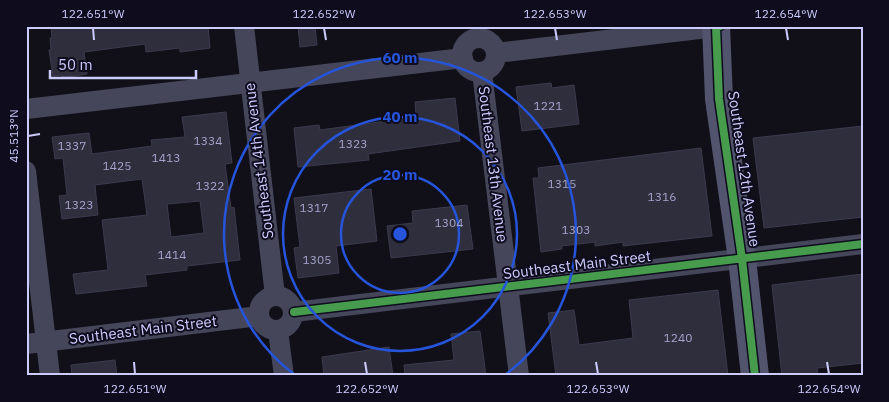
<svg xmlns="http://www.w3.org/2000/svg" width="889" height="402" font-family="'IBM Plex Sans',sans-serif">
  <rect width="100%" height="100%" fill="#111019"/>
  <path fill="#2e2e3c" stroke="#3c3a4d" fill-rule="evenodd" d="M51,26H208L210,48L180,52V48L146,52L145,44L84,52L87,74L62,78V75L53,76L49,50H51L50,38H52Z
    M298,26H315L317,45L300,47Z
    M551,83L552,88L574,85L579,124L522,131L516,87Z
    M455,98L460,141L368,154L369,160L298,167L294,128L319,125L320,130L416,117L415,102Z
    M226,112L232,163L225,164L231,208L234,207L240,260L187,266V270L145,275L147,286L76,294L73,274L108,270L102,220L147,215L142,179L95,185L98,215L62,219L59,196L67,195L63,158L55,159L52,137L89,133L92,154L152,146L151,140L185,137L182,117ZM200,201L204,233L171,237L167,204Z
    M863,126V217L764,228L753,138Z
    M701,148L712,236L623,246V242L595,246V242L562,246V249L541,252L533,178H539L538,168Z
    M371,189L377,241L336,246L339,273L298,278L294,248L300,247L294,198Z
    M467,205L473,249L391,258L387,226L413,223L412,211Z
    M863,274V363L817,368L818,376H782L772,285Z
    M718,290L728,376H556L548,313L574,310L579,345L633,338L629,300Z
    M480,331L486,376H405L404,365L454,360L451,334Z
    M389,347L393,376H324L322,357Z
    M115,360L117,376H72L71,365Z"/>
  <g fill="none" stroke-linecap="round" stroke-linejoin="round">
    <path stroke="#45465a" stroke-width="20" d="M244,26L275,296
      M462 55a17 17 0 1 1 34 0a17 17 0 1 1-34 0Z
      M496,53L716,27
      M482,72L519,376
      M26,109L463,58
      M26,171L50,376
      M259 313a17 17 0 1 1 34 0a17 17 0 1 1-34 0Z
      M294,312L863,244
      M278,331L284,376
      M26,344L259,316"/>
    <path stroke="#52536d" stroke-width="28" d="M716,26L719,99L742,259L755,376"/>
    <defs>
      <path id="cycleway" d="M720,26L716,27L719,99L742,259L755,376
        M294,312L863,244"/>
    </defs>
    <use href="#cycleway" stroke="#0e0c1d" stroke-width="11"/>
    <use href="#cycleway" stroke="#469c4c" stroke-width="8"/>
  </g>
  <path fill="none" stroke="#cccbfd" stroke-width="2" d="M93,28L94,40M324,28L326,40M555,28L557,40M786,28L788,40M28,136L40,134M134,362L135,374M365,362L367,374M596,362L598,374M827,362L829,374"/>
  <g fill="none" stroke="#2654da" stroke-width="2.5">
    <circle cx="400" cy="234" r="59"/>
    <circle cx="400" cy="234" r="117"/>
    <path d="M295 375A176 176 0 1 1 505 375"/>
  </g>
  <g text-anchor="middle" stroke-width="4" stroke-linejoin="round" paint-order="stroke">
    <g font-size="12" fill="#a4a4cd">
      <text x="548" y="110">1221</text>
      <text x="208" y="145">1334</text>
      <text x="353" y="148">1323</text>
      <text x="72" y="150">1337</text>
      <text x="166" y="162">1413</text>
      <text x="117" y="170">1425</text>
      <text x="562" y="188">1315</text>
      <text x="210" y="190">1322</text>
      <text x="662" y="201">1316</text>
      <text x="79" y="209">1323</text>
      <text x="314" y="212">1317</text>
      <text x="449" y="227">1304</text>
      <text x="576" y="234">1303</text>
      <text x="172" y="259">1414</text>
      <text x="317" y="264">1305</text>
      <text x="678" y="342">1240</text>
    </g>
    <g font-size="15" fill="#cccbfd" stroke="#0e0c1d">
      <text transform="translate(259 161) rotate(-97)" y="5">Southeast 14th Avenue</text>
      <text transform="translate(493 164) rotate(83)" y="5">Southeast 13th Avenue</text>
      <text transform="translate(744 169) rotate(82)" y="5">Southeast 12th Avenue</text>
      <text transform="translate(577 265) rotate(-7)" y="5">Southeast Main Street</text>
      <text transform="translate(143 330) rotate(-7)" y="5">Southeast Main Street</text>
    </g>
  </g>
  <circle cx="400" cy="234" r="8" fill="#2654da" stroke="#0e0c1d" stroke-width="2.5"/>
  <g font-size="15" text-anchor="middle" font-weight="bold" fill="#2654da" stroke="#0e0c1d" stroke-width="4" stroke-linejoin="round" paint-order="stroke">
    <text x="400" y="63">60 m</text>
    <text x="400" y="122">40 m</text>
    <text x="400" y="180">20 m</text>
  </g>
  <rect width="889" height="402" fill="none" stroke="#0e0c1d" stroke-width="55"/>
  <path d="M50 70v8h146v-8" fill="none" stroke="#cccbfd" stroke-width="2.5"/>
  <text x="58" y="70" font-size="15" fill="#cccbfd" stroke="#0e0c1d" stroke-width="4" paint-order="stroke">50 m</text>
  <rect x="28" y="28" width="834" height="346" fill="none" stroke="#cccbfd" stroke-width="2"/>
  <g font-size="12" text-anchor="middle" fill="#cccbfd">
    <text x="93" y="18">122.651°W</text>
    <text x="324" y="18">122.652°W</text>
    <text x="555" y="18">122.653°W</text>
    <text x="786" y="18">122.654°W</text>
    <text transform="translate(14 136) rotate(-90)" y="4">45.513°N</text>
    <text x="135" y="393">122.651°W</text>
    <text x="367" y="393">122.652°W</text>
    <text x="598" y="393">122.653°W</text>
    <text x="829" y="393">122.654°W</text>
  </g>
</svg>
